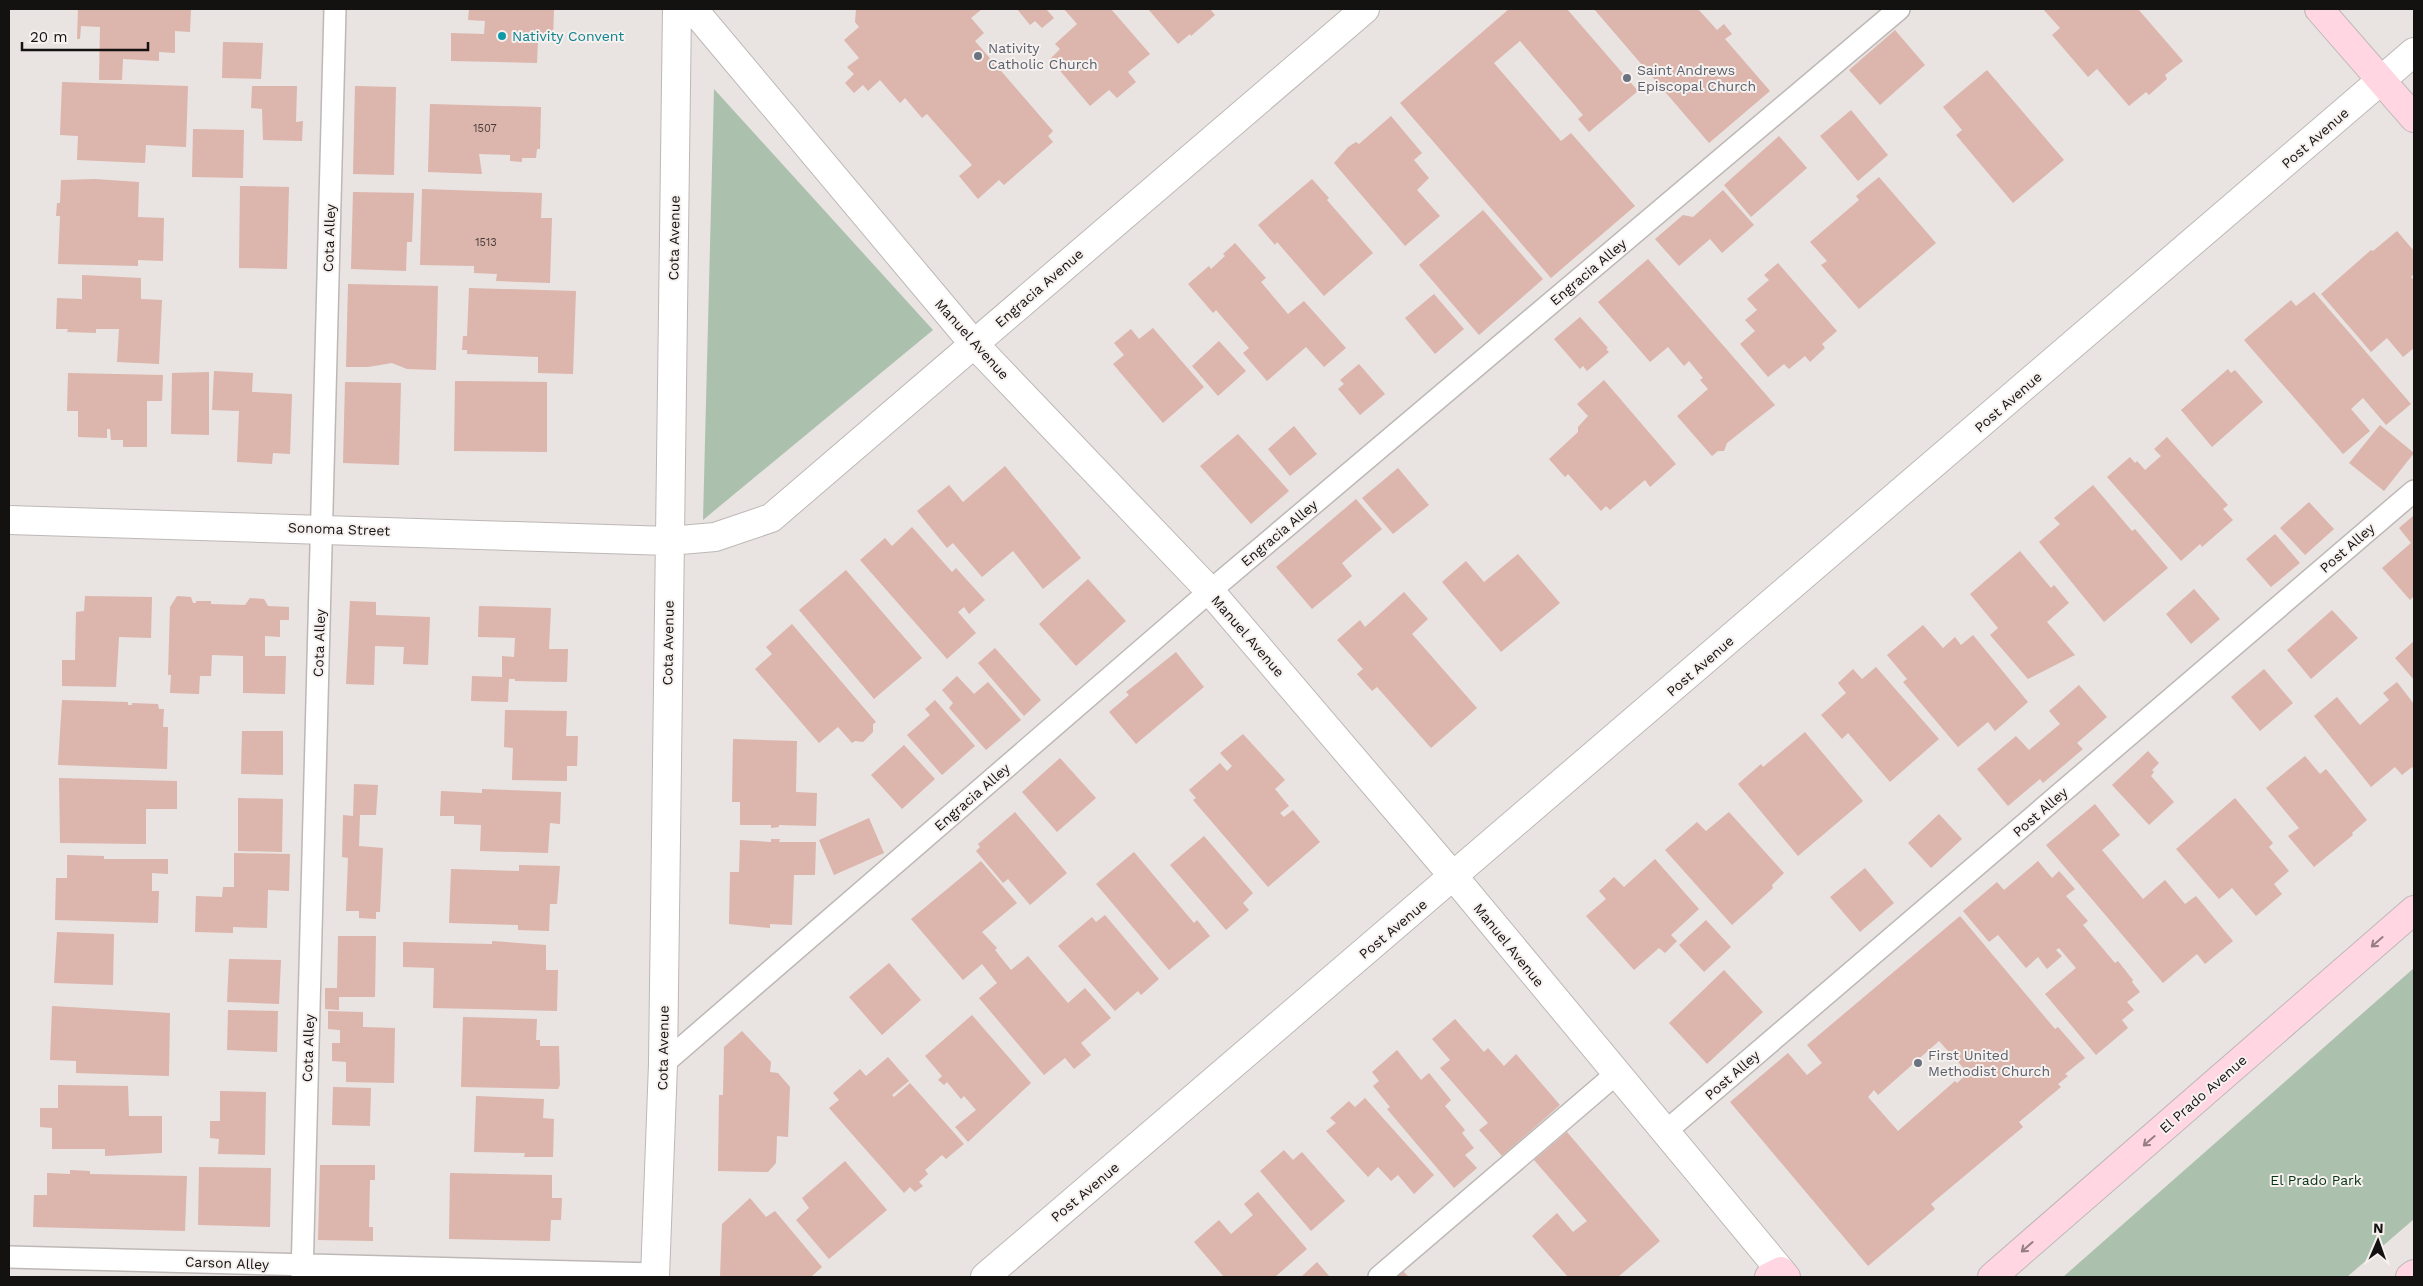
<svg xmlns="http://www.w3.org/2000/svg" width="2423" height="1286" font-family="'Work Sans',sans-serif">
  <rect width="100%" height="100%" fill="#e9e3e1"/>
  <path fill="#abc1ae" d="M714,89L933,330L703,520Z
    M2414,968V1219L2347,1277H2063Z"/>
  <path fill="#dcb5ac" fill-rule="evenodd" d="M78,9H191L190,32L175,31V53L159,52V61L123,59L122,80H99L100,27L81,26L80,39H77Z
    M469,9H554L553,39H538L537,63L451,61V33L484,34L485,21L468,20Z
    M856,9H982L971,18L984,33L975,41L1053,131L1048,136L1053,142L1004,185L999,180L978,199L959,176L972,165L927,114L922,118L905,98L900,103L880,80L868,91L863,85L854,93L845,83L854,74L847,67L859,58L844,40L859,27L855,22Z
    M1017,9H1046L1054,18L1042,28L1035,21L1030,25Z
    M1064,9H1111L1150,54L1128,72L1136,82L1117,98L1109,90L1090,106L1050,59L1060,49L1055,44L1077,24Z
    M1148,9H1210L1215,15L1191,36L1190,34L1178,44Z
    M1509,9H1567L1638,91L1589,132L1578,119L1583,115L1520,41L1494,63L1561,141L1571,133L1635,206L1551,278L1400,103Z
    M1594,9H1698L1717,30L1724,24L1732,34L1725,39L1770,91L1709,143Z
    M2043,9H2138L2183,61L2165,75L2167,79L2149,95L2146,92L2129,106L2097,69L2088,77L2052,35L2060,28Z
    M1895,30L1925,65L1880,105L1849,70Z
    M223,42L263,43L261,79L222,78Z
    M1987,70L2064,160L2013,203L1956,135L1962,130L1943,107Z
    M62,82L188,86L186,147L146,145L145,163L77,160L78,136L60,135Z
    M252,86H297L296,122L303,121L302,141L263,140L262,109L251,108Z
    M355,86L396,87L394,175L353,174Z
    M430,104L541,107L540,149H537L536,158H522V162L510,161V155L479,154L482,174L428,172Z
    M1851,110L1888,155L1858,181L1820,136Z
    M1391,116L1422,153L1414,160L1429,178L1417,190L1440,216L1405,246L1334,163L1348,147L1356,142L1359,144Z
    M193,129L244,130L243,178L192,177Z
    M1779,136L1807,168L1751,217L1724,185Z
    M1879,177L1936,243L1859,309L1821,265L1827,261L1810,242L1859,200L1856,196Z
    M95,179L139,182L138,217L164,218L163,261L138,260V266L58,264L60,216H56L57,203H60L61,180Z
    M1312,179L1329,198L1327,200L1373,253L1324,296L1277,242L1275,245L1258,225Z
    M240,186L289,187L287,269L239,268Z
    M422,189L542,193L541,218H552L550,283L496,281L497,274L474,273V266L420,265Z
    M1723,190L1754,225L1722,253L1710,239L1679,266L1655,239L1683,215L1693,217Z
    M353,192L414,193L412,242H407L406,271L351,269Z
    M1483,210L1543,279L1479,335L1419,265Z
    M2397,231L2414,251V274L2411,277L2414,280V348L2403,357L2387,338L2371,352L2321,294L2371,250L2373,251Z
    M1235,243L1266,278L1261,282L1288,314L1304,301L1346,348L1324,367L1306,347L1267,381L1243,353L1249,348L1216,310L1213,313L1188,284L1209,266L1211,269L1225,256L1223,254Z
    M1648,259L1775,405L1727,443L1724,451H1718L1712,456L1677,416L1708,389L1700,380L1703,378L1689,361L1684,366L1668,347L1650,362L1598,302Z
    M1778,263L1837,331L1822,344L1825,348L1810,362L1805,356L1789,369L1784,364L1768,377L1740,344L1755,331L1745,320L1757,310L1747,299L1769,280L1764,275Z
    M82,275L141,278V299L162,300L159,364L117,362L119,329H96V333L67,332L68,329H56L57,298L82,299Z
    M348,284L438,286L436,370L407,369L392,363L368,367H346Z
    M469,288L576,291L573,374L538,373V357L467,354V350H462L463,336H467Z
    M2314,292L2411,404L2386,425L2363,398L2351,409L2370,431L2343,454L2244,340L2291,300L2296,306Z
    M1434,294L1464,329L1435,354L1405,318Z
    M1580,317L1608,348L1606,349L1609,352L1587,371L1583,366L1580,369L1554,339Z
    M1153,328L1204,387L1163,423L1113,364L1124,355L1114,343L1131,329L1139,339Z
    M1219,341L1246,371L1218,396L1192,366Z
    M1359,364L1385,394L1360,415L1338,389L1344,384L1340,380Z
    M2228,369L2231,373L2235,370L2263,402L2212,447L2181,410Z
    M214,371L253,373L252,392L292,394L290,454L273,453L272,464L237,462L239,411L212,410Z
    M209,372V435L171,434L172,373Z
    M68,373L163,375L162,401H147V447H123V440H111L110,429H107V438L78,437V411H67Z
    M1604,380L1676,464L1650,487L1645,480L1610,510L1606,506L1601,511L1568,474L1565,477L1549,459L1578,432V427L1588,416L1577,404Z
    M455,381L547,382V452L454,451Z
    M345,382L401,383L399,465L343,463Z
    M2380,425L2414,453L2384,491L2349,463Z
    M1294,426L1317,454L1290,476L1268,449Z
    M1238,434L1289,491L1251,524L1200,466Z
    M2167,437L2228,505L2223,509L2233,520L2202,547L2200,544L2181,561L2107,477L2130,457L2135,463L2137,461L2145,470L2161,456L2154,449Z
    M1005,466L1081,558L1043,589L1013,551L982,577L953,543L947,548L917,511L949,485L963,502Z
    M1398,468L1429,505L1393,534L1362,498Z
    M2093,485L2132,531L2135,529L2168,568L2104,622L2039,542L2060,524L2054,518Z
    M1356,499L1382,529L1342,563L1352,576L1312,609L1276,567Z
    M2309,502L2334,529L2305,555L2280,528Z
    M2414,515V596L2410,600L2382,568L2411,543L2399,528Z
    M912,527L952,572L956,568L985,600L969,614L964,607L958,612L976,633L947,659L860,560L885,538L892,546Z
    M2275,534L2300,563L2271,587L2246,559Z
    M2020,551L2051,588L2054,585L2069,603L2047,622L2075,655L2028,679L1990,635L1998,628L1970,594Z
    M1518,554L1560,603L1501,652L1442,582L1466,561L1484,582Z
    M846,570L922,658L874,699L799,610Z
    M1088,579L1126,621L1076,666L1039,624Z
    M2194,589L2220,619L2191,644L2166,614Z
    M1404,592L1428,619L1412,634L1477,708L1431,748L1377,687L1372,691L1357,674L1363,669L1337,640L1360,620L1365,627Z
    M85,596L152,597L151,638L119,637L116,687L62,686V660H75L76,612L84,611Z
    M177,596L191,597L193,603H196V601H211V604L245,605L250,598L264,599L268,606L289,607V620H280V637L265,636V656H286L285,694L243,693V656L212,655L211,676H200L199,694L170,693L171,675H168L170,607Z
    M350,601L376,602V615L430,617L428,665L403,664L404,647L375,646L374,685L346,684Z
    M479,606L551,608L549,649H568L567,682L515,681V679H509L508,702L471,701L472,676L502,677V656L514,657L515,638L478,637Z
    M2332,610L2358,638L2311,679L2287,650Z
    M792,624L876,722L873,724V732L863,742L855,741L852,743L838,727L819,743L755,669L772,654L766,647Z
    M1923,625L1943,648L1955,637L1961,645L1973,635L2028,702L1995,731L1988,722L1958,747L1903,682L1907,679L1887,655Z
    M2414,641V680L2395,658Z
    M995,648L1041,700L1024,716L978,663Z
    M1176,652L1204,687L1136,744L1109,712L1129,695L1126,692Z
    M1876,667L1939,739L1890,782L1848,733L1842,739L1821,715L1846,693L1838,683L1853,669L1862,679Z
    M2264,669L2293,703L2260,731L2231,697Z
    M957,676L974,694L988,682L1021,720L986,750L949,708L953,703L942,690Z
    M2397,682L2414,704V770L2412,767L2402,775L2395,767L2371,787L2314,716L2337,697L2360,725L2389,700L2383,693Z
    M2079,685L2107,717L2077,743L2083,749L2043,783L2040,779L2008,806L1977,769L2016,736L2029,750L2060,724L2049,711Z
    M62,700L128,702V705H132V703L158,704L159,709H164L163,727H168L167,769L58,765Z
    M935,700L975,746L942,775L907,735L930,715L925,709Z
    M505,710L567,711L566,736H578L577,766H567V781L512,780L513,748L504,747Z
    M242,731H283V775L241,774Z
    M1805,732L1863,801L1798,856L1738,784L1761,764L1763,767Z
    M1243,734L1285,780L1275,789L1289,806L1280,813L1284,817L1293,810L1320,842L1268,887L1193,800L1196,798L1189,790L1220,763L1227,771L1232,766L1220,753Z
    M733,739L797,741L796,792L817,793L816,826L779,825V827L771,828V825H740V802H732Z
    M904,745L935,779L902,809L871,775Z
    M2148,751L2159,763L2152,770L2154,772L2151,776L2174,802L2149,825L2112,785Z
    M2305,756L2320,774L2326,769L2367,820L2352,833L2353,835L2314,867L2288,836L2299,828L2266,788Z
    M1060,758L1096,798L1057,832L1022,792Z
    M59,778L177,781V809H146V844L60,843Z
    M354,784L378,785L376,815H360L359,846L383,848L380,912H376V919L359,918V911H346L348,858L342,857L343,815L353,816Z
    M482,789L561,792L560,824L550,823L548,853L480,851L481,825L454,824V816H440L441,791L482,793Z
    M238,798L283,799L282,852L238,851Z
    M2235,798L2273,843L2269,847L2289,871L2274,884L2282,894L2256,916L2232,888L2219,899L2176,849Z
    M2095,804L2120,835L2102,850L2143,899L2165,880L2185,904L2196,896L2233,941L2205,964L2197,954L2163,983L2046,845Z
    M1015,812L1067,873L1030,905L1008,879L1003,883L976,851L980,847L978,844Z
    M1729,812L1784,873L1772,885L1773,888L1732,925L1665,850L1697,822L1706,831Z
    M1939,814L1962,839L1931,868L1908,843Z
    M869,818L884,853L834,875L819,840Z
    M1204,836L1253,893L1243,903L1249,910L1226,930L1170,865Z
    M771,839H780L779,842H816L815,875H794L792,925L770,924V928L729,924L730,872H739L740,840L771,842Z
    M1134,852L1194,923L1197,920L1210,936L1169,970L1096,884Z
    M234,853L290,854L289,891L268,890L267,928L233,927V933L195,932L196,896L222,897L223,887H234Z
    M67,855L104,856V859H168V874L152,873V891H159L158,923L55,920L56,878H67Z
    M1655,859L1699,909L1671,935L1677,941L1665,953L1659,948L1634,970L1586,916L1606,899L1599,891L1614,877L1624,887Z
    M981,861L1017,903L982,932L997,948L995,950L1011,970L1028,956L1068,1003L1085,988L1111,1018L1081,1043L1091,1055L1074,1069L1065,1058L1044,1075L979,998L997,983L982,964L963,980L911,919Z
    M2038,861L2052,878L2059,871L2075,889L2066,896L2088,921L2083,925L2115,963L2118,961L2133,980L2132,982L2140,992L2127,1002L2134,1010L2122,1020L2128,1028L2096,1055L2045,994L2076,968L2059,948L2056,950L2062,956L2047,969L2038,957L2026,968L1998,935L1989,942L1963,911L1997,882L2004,890Z
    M519,865L560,866L557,904H550L549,931L518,930V925L449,923L451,869L519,871Z
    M1865,868L1894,903L1860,932L1830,897Z
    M1105,915L1159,979L1141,995L1138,991L1115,1011L1058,946L1092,917L1096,922Z
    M1960,916L2055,1029L2058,1027L2085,1058L2065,1074L2068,1076L2058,1084L2061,1087L2019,1122L2023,1127L1931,1204L1935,1209L1868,1266L1730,1102L1788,1053L1807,1075L1822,1063L1807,1045ZM1939,1041L1968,1073L1957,1083L1955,1081L1898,1131L1868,1097L1874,1090L1878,1095Z
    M1706,920L1731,947L1704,972L1679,945Z
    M57,932L114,934L113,985L54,983Z
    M338,936H376L375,997H339V1010L325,1009V988H337Z
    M492,941L546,945V970H558L557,1011L433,1008L434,968L403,967V942L492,944Z
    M229,959L281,960L279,1004L227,1002Z
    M889,963L921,1000L882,1035L849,997Z
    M1724,970L1763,1012L1707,1064L1669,1023Z
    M52,1006L170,1013L169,1076L76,1073V1061L50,1060Z
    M228,1010L278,1011L277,1052L227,1050Z
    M328,1011L363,1012V1027L395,1028L394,1083L346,1082V1062L332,1061V1043H340V1030L328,1029Z
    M972,1015L1031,1083L968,1142L955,1127L976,1110L964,1096L961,1099L947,1082L944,1085L938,1080L942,1076L925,1056Z
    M463,1017L537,1019L536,1040H540V1046H559L560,1085L558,1089L461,1087Z
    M1455,1019L1484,1052L1488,1048L1504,1066L1516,1054L1560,1105L1502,1156L1479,1130L1488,1123L1440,1068L1450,1060L1432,1039Z
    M742,1031L771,1062L770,1072L778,1073L790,1087L788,1137L777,1136L776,1163L768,1172L718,1171L719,1095H723L724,1047Z
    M1397,1050L1421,1080L1429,1073L1451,1100L1445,1106L1465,1130L1462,1133L1474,1148L1465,1155L1477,1168L1454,1188L1387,1109L1390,1107L1373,1086L1379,1081L1372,1072Z
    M888,1057L909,1081L892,1095L894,1097L910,1083L964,1144L946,1159L942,1155L925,1170L928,1174L919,1182L923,1186L915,1192L910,1187L904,1193L829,1108L839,1100L833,1093L860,1069L866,1076Z
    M58,1085L128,1086L129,1116H162V1153L105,1156V1149H52V1128L40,1127V1108H58Z
    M333,1087L371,1088L370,1126L332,1125Z
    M220,1091L266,1092L265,1155L218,1154L219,1139L210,1138V1121H220Z
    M476,1096L544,1099L543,1118L554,1119L553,1157H524L525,1153L474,1152Z
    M1365,1098L1434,1175L1414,1194L1398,1175L1391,1181L1378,1167L1368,1177L1326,1131L1336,1123L1330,1118L1349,1101L1355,1107Z
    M1567,1132L1660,1241L1618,1277H1568L1532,1236L1557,1213L1573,1232L1587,1221L1534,1160Z
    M1284,1150L1293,1160L1302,1152L1345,1201L1311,1231L1260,1171Z
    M845,1161L887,1210L829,1259L796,1220L809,1208L802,1198Z
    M320,1165H375V1180H370L369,1227H373V1241L318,1240Z
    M199,1167L271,1168L270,1227L198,1225Z
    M70,1170L90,1171V1174L187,1176L185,1231L33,1227L34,1195H47V1173L70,1174Z
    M450,1173L552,1175V1198H562L561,1220H551L550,1241L449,1239Z
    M1258,1192L1307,1249L1275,1277H1224L1194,1242L1219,1220L1231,1234L1253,1215L1244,1204Z
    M750,1198L766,1217L775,1211L822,1267L811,1277H720L722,1224Z
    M1317,1262L1330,1277H1301Z
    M1401,1269L1409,1277H1392Z"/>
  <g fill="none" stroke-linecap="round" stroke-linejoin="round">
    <defs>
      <path id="lane" d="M663,1064L1210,591L1899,9
        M1665,1132L2414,491
        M9,1257L655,1274
        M302,1277L335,9
        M1379,1277L1616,1074"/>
      <path id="street" d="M693,9L974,344L1210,591L1454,877L1781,1271
        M9,520L669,541L715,537L771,518L1365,9
        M655,1277L663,1064L677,9
        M985,1277L2414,52"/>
      <path id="secondary" d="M2319,9L2414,118
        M1769,1277L1781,1271L1786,1277
        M1992,1277L2414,910
        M2410,1277L2414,1274"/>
    </defs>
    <use href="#lane" stroke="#bdb8b6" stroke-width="24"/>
    <use href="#street" stroke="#bdb8b6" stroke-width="30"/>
    <use href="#secondary" stroke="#bdb8b6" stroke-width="30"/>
    <use href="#lane" stroke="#fff" stroke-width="21"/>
    <use href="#street" stroke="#fff" stroke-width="28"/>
    <use href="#secondary" stroke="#ffd6e2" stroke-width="28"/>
  </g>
  <defs><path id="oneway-shaft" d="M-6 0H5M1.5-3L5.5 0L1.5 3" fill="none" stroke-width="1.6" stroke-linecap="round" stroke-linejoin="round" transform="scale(1.25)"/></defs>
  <g stroke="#957e84">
    <use href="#oneway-shaft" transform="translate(2377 942) rotate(139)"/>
    <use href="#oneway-shaft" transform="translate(2149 1141) rotate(139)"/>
    <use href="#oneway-shaft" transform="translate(2027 1247) rotate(139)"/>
  </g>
  <circle fill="#0f9aa8" stroke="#f6f1ee" stroke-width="2" cx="502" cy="36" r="5"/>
  <g fill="#6b7280" stroke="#f6f1ee" stroke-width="2">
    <circle cx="978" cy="56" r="5"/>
    <circle cx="1627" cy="78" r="5"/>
    <circle cx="1918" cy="1063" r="5"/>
  </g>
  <g text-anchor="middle" stroke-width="4" stroke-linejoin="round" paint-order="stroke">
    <g font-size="11" fill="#463b38">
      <text x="485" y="132">1507</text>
      <text x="486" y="246">1513</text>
    </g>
    <g font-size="14" fill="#0d838f" stroke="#f6f1ee" text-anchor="start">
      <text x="512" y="41">Nativity Convent</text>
    </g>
    <g font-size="14" fill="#5b616d" stroke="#f6f1ee" text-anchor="start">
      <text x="988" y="53">Nativity<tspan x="988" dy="16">Catholic Church</tspan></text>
      <text x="1637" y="75">Saint Andrews<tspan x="1637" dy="16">Episcopal Church</tspan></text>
      <text x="1928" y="1060">First United<tspan x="1928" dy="16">Methodist Church</tspan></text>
    </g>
    <g font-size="14" fill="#141211" stroke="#f6f1ee">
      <text transform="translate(2315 138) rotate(-41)" y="5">Post Avenue</text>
      <text transform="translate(329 238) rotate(-88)" y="5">Cota Alley</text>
      <text transform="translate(674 238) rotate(-89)" y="5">Cota Avenue</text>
      <text transform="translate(1588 272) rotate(-40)" y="5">Engracia Alley</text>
      <text transform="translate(1039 288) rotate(-41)" y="5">Engracia Avenue</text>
      <text transform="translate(972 339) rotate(48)" y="5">Manuel Avenue</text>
      <text transform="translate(2008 402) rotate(-41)" y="5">Post Avenue</text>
      <text transform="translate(339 529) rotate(2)" y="5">Sonoma Street</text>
      <text transform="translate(1279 533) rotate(-40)" y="5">Engracia Alley</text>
      <text transform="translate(2347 548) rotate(-41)" y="5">Post Alley</text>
      <text transform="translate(1248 636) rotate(49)" y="5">Manuel Avenue</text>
      <text transform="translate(319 643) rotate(-88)" y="5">Cota Alley</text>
      <text transform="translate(668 643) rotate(-89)" y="5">Cota Avenue</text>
      <text transform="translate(1700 666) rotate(-41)" y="5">Post Avenue</text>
      <text transform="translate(972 797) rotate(-41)" y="5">Engracia Alley</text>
      <text transform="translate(2040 812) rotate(-41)" y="5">Post Alley</text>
      <text transform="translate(1393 929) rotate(-40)" y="5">Post Avenue</text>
      <text transform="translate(1509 945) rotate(51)" y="5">Manuel Avenue</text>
      <text transform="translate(308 1048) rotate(-88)" y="5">Cota Alley</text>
      <text transform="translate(663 1048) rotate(-89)" y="5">Cota Avenue</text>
      <text transform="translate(1732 1075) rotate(-41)" y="5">Post Alley</text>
      <text transform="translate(2203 1094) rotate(-41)" y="5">El Prado Avenue</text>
      <text transform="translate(1085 1192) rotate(-40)" y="5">Post Avenue</text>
      <text transform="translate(227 1263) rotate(2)" y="5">Carson Alley</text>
    </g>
    <g font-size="14" fill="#043413" stroke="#f6f1ee">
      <text x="2316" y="1185">El Prado Park</text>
    </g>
  </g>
  <rect width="2423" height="1286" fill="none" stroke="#141211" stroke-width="20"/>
  <g transform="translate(2378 1241) rotate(2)" stroke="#f6f1ee" stroke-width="4" paint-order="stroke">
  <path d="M0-4L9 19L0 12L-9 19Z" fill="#141211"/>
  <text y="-8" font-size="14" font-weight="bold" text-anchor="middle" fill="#141211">N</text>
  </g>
  <path d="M22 42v8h126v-8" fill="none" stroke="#141211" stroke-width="2.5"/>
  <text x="30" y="42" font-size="15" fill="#141211" stroke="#f6f1ee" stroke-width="4" paint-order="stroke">20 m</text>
</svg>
